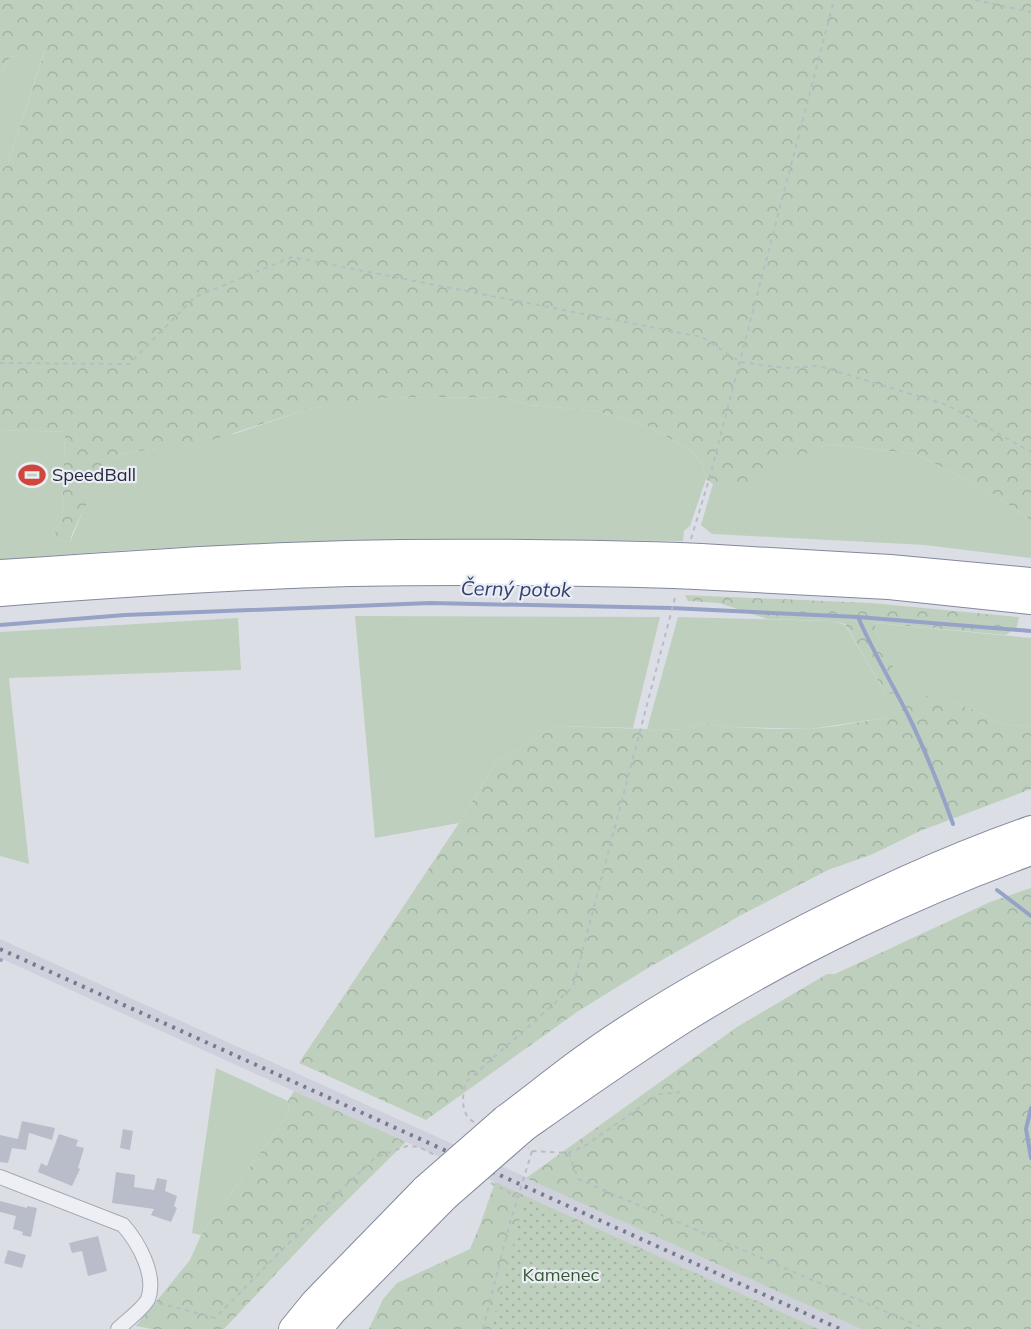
<svg xmlns="http://www.w3.org/2000/svg" width="1031" height="1329" font-family="Mulish,sans-serif">
  <defs>
    <pattern id="forest-crowns" width="20" height="18" patternUnits="userSpaceOnUse" patternTransform="scale(1.5)"><rect width="20" height="18" fill="#bed0bd"/><path d="M2 6a3 3 0 1 1 6 0M12 15a3 3 0 1 1 6 0" fill="none" stroke="#a3b3a3"/></pattern>
    <pattern id="park-dots" width="8" height="8" patternUnits="userSpaceOnUse" patternTransform="scale(1.5)"><rect width="8" height="8" fill="#bed0bd"/><path d="M2 2h.1M6 6h.1" fill="none" stroke="#a3b3a3" stroke-width="1.8" stroke-linecap="round"/></pattern>
  </defs>
  <rect width="100%" height="100%" fill="#dcdee6"/>
  <path fill="#ced0db" d="M0,939L861,1329H819L0,958Z"/>
  <path fill="#bed0bd" d="M45,49L8,164L0,171V73L10,57Z
    M426,397L506,398L529,405L596,411L650,427L693,452L702,464L706,479L690,526L684,531L683,541C455,539 227,539 0,560V430L65,432L62,518L52,539L70,542L94,486L110,461L118,455L237,433L308,409L333,404L368,399Z
    M829,444L916,454L993,494L1031,520V558L925,545L712,534L701,525L713,484H753L769,469Z
    M355,616L660,617L633,728L558,726L496,762L459,823L375,838Z
    M678,617L834,621L845,625L886,694L901,686L876,632L874,623L1031,638V727L1001,724L977,711L964,707L954,700L901,710L884,718L810,729L731,727L699,723L683,729L657,731L647,729Z
    M238,618L241,670L9,678L29,864L0,856V632Z
    M216,1068L288,1101L289,1113L201,1235L192,1233Z"/>
  <path fill="url(#forest-crowns)" d="M0,0H1031V520L993,494L916,454L829,444L770,469L753,484H713L706,479L702,464L693,452L650,427L596,411L529,405L506,398L426,397L369,399L308,409L197,445L156,448L118,455L110,461L103,471L72,534L70,542L52,539L62,518L65,432L0,430V171L8,164L45,50L10,57L0,73Z
    M685,595L872,603L1019,617L1017,627L1006,635L875,623L876,632L902,686L896,693L886,694L845,624L834,621L767,619L719,603L688,601Z
    M929,695L954,700L964,707L977,711L1001,724L1031,727V789L920,831L873,854L828,870L743,914L648,968L577,1012L426,1120L299,1063L459,823L496,762L558,726L647,729L657,731L683,729L699,723L731,727L775,729H810L837,726L884,718Z
    M1031,888V1329H861L526,1178L737,1027L827,974H835L990,902Z
    M294,1091L406,1142L322,1225L224,1329H152L136,1326L190,1260L201,1235L289,1113L288,1101Z
    M495,1182L819,1329H369L383,1299L397,1283L470,1249L480,1225Z"/>
  <path fill="url(#park-dots)" d="M525,1199L814,1329H491Z"/>
  <g fill="none" stroke-linecap="round" stroke-linejoin="round">
    <path stroke="#96a3c7" stroke-width="4" d="M858,617C873,652 892,683 909,717C926,752 940,788 953,824
      M0,625L125,615L430,603L671,608L858,617L1031,631
      M997,890L1031,916
      M0,960H1
      M1031,1108L1026,1129L1031,1158"/>
  </g>
  <path fill="#b9bcc9" d="M22,1121L55,1128L52,1140L29,1133L26,1150L12,1148L8,1163L0,1162V1135L18,1139Z
    M123,1129L133,1131L130,1150L120,1148Z
    M59,1134L78,1140L76,1146L84,1148L78,1168L80,1169L72,1186L38,1172L41,1163L47,1166Z
    M116,1172L135,1175L134,1187L154,1190L157,1178L167,1180L165,1191L177,1196L174,1206L177,1208L171,1222L151,1215L154,1209L112,1203Z
    M0,1201L27,1208V1206L37,1208L31,1237L22,1235L23,1232L13,1229L16,1216L0,1212Z
    M98,1236L107,1271L88,1276L82,1251L72,1253L69,1243Z
    M8,1250L26,1255L22,1268L4,1263Z"/>
  <g fill="none" stroke-linecap="round" stroke-linejoin="round">
    <defs>
      <path id="street" d="M0,1177L123,1225C138,1242 157,1275 148,1299C144,1308 125,1322 118,1329"/>
      <path id="highway" d="M701,557L890,568L1031,581
        M0,573C116,565 232,557 348,554C459,551 569,553 679,556
        M696,576L889,586L1031,601
        M0,593C117,584 233,576 350,573C458,571 565,572 673,575
        M504,1119C528,1101 552,1082 576,1064C638,1018 706,980 774,944C857,900 942,860 1031,829
        M525,1128C579,1090 634,1051 690,1016C795,951 915,894 1031,852
        M292,1329L314,1302L425,1188
        M319,1329L333,1312L446,1197"/>
    </defs>
    <use href="#street" stroke="#a5a8b3" stroke-width="16"/>
    <use href="#highway" stroke="#83889d" stroke-width="28"/>
    <path stroke="#babcc5" stroke-width="2" stroke-dasharray="4.5 4.5" stroke-linecap="butt" d="M975,0L1031,12
      M0,363L129,364L195,297L292,257L702,337L740,362L785,368L819,366L947,405L1031,452
      M691,539L710,476L834,0
      M474,1122C460,1115 462,1095 466,1082L573,987L676,594
      M532,1151L569,1153L586,1145L659,1094L683,1092
      M569,1153L578,1179L926,1329
      M491,1183L518,1197
      M159,1303L215,1318L347,1184L376,1157L407,1146L419,1147L435,1155
      M483,1329L508,1230L532,1151L528,1148"/>
    <use href="#street" stroke="#eeeff5" stroke-width="14"/>
    <use href="#highway" stroke="#fff" stroke-width="26"/>
    <path stroke="#757a90" stroke-width="4" stroke-dasharray="3 6" stroke-linecap="butt" d="M0,949L840,1329"/>
    <defs>
      <path id="highway-bridge" d="M679,556L701,557
        M673,575L696,576
        M425,1188L504,1119
        M446,1197L525,1128"/>
    </defs>
    <use href="#highway-bridge" stroke="#83889d" stroke-width="28" stroke-linecap="butt"/>
    <use href="#highway-bridge" stroke="#fff" stroke-width="26"/>
  </g>
  <defs>
    <symbol id="stadium-bare" viewBox="-9 -9 18 18"><path d="M0-5a6.5 5 0 1 0 0 10a6.5 5 0 1 0 0-10ZM-3.5-1.8h7v3.6h-7Z" fill="#cf463d" stroke="#ebedf4" stroke-width="2.5" paint-order="stroke"/></symbol>
  </defs>
  <g fill-rule="evenodd">
    <use href="#stadium-bare" x="13" y="456" width="38" height="38"/>
  </g>
  <g text-anchor="middle" stroke-width="4.5" stroke-linejoin="round" paint-order="stroke">
    <g font-size="18" fill="#26293c" stroke="#ebedf4" text-anchor="start">
      <text x="52" y="481">SpeedBall</text>
    </g>
    <g font-size="18" fill="#335834" stroke="#ebedf4">
      <text x="561" y="1281">Kamenec</text>
    </g>
    <g font-size="20" font-style="italic" fill="#303f70" stroke="#ebedf4">
      <text transform="translate(516 589) rotate(1)" y="7">Černý potok</text>
    </g>
  </g>
</svg>
